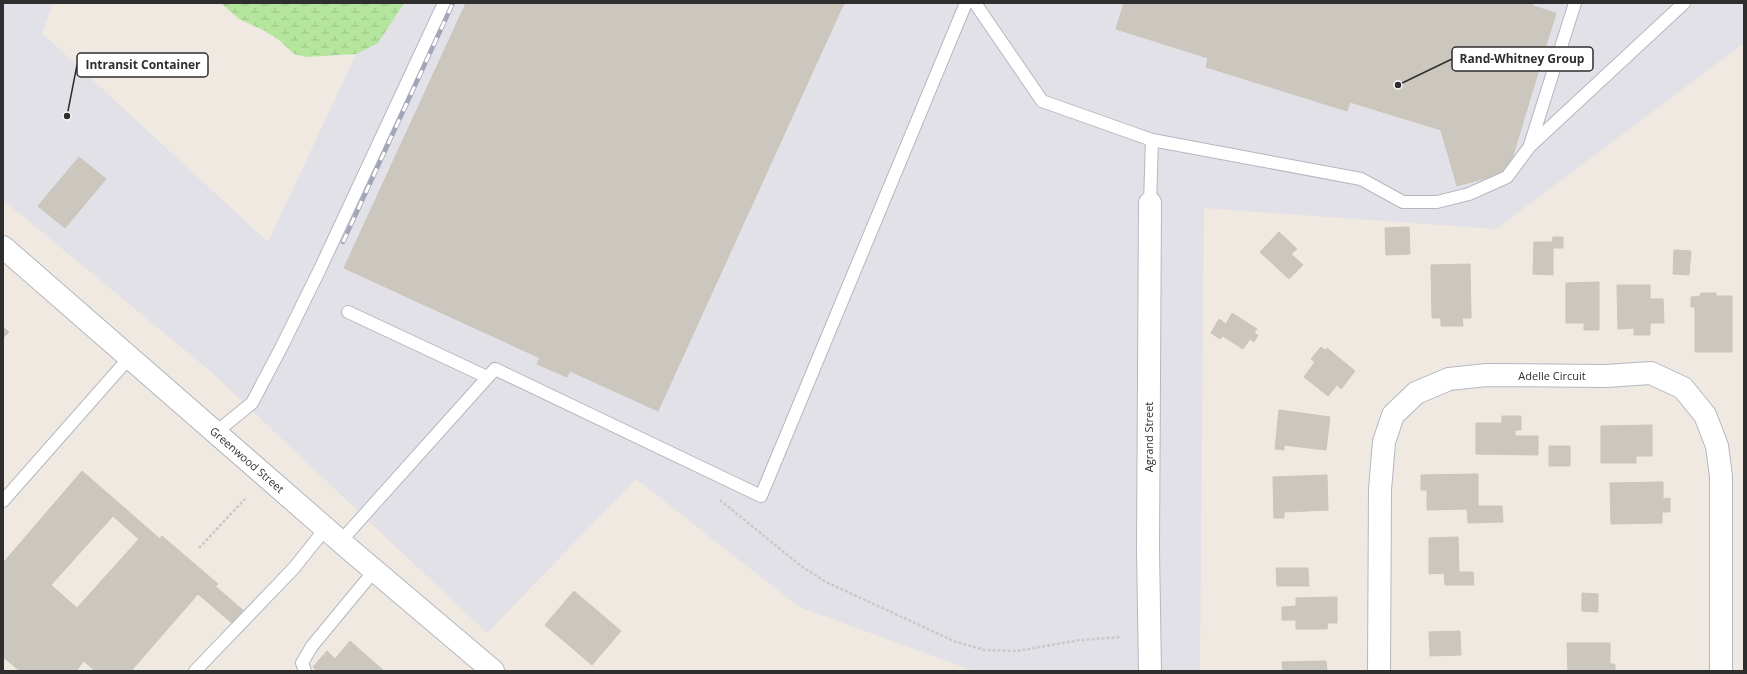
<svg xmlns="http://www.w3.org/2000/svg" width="1747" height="674" font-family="'Open Sans',sans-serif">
  <defs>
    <pattern id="wetland-marsh" width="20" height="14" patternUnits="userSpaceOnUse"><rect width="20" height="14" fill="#b6e59e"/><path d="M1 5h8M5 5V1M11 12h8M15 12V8" fill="none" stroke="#9dc588"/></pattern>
  </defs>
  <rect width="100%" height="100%" fill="#efe9e1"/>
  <path fill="#e3e1e8" d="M3,3H53L42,33L268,242L380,3H1744V43L1496,229L1204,208L1200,671H974L799,607L636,479L487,633L209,370L3,200Z"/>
  <path fill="url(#wetland-marsh)" d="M221,3H404L378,43L356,54L306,57L294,54L279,40L265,31L239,19Z"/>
  <path fill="#cbc7bf" stroke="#cbc5ba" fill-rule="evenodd" d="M466,3H844L658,411L570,371L567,377L537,364L540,358L344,268Z
    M1124,3H1533V6L1556,13L1508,172L1457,186L1441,130L1350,102L1347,111L1206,67L1208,58L1116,29Z
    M79,157L106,179L65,228L38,206Z
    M1409,227L1410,254L1386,255L1385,228Z
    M1279,232L1297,249L1291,254L1303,265L1289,279L1260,252Z
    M1553,237H1563V248H1553V275L1533,274L1534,242H1552Z
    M1674,250L1691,251L1689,275L1673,274Z
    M1470,264L1471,318H1462L1463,326H1441V318H1432L1431,265Z
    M1599,282V330H1584V323H1566V283Z
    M1617,285H1650V299H1663L1664,323H1650V335H1634V328L1618,329Z
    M1701,293H1716V296H1732V352H1695V307H1691V297L1700,296Z
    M1232,313L1257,329L1254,333L1258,335L1254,342L1250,339L1243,349L1223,336L1220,339L1211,333L1219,319L1226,324Z
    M3,327L9,332L3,338Z
    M1321,347L1325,350L1327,348L1355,371L1341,389L1337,385L1328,396L1304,377L1315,362L1311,359Z
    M1279,410L1330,417L1326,450L1284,445V450L1275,449Z
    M1502,416H1521V430H1515V436H1538V455L1476,454V423H1502Z
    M1652,425V456H1636V463H1601V426Z
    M1549,446H1570V466H1549Z
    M82,471L160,539L162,536L218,584L215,586L244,611L233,624L198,594L131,671H95L84,661L76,671H20L3,657V563ZM113,516L139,539L77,608L51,585Z
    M1478,474V506H1502L1503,522L1468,523L1467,509L1427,510V490H1421V475Z
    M1327,475L1328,510L1284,512V518H1274L1273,477Z
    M1663,482V499L1670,498V512H1662V523L1611,524L1610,483Z
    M1458,537L1459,572H1473L1474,585H1445L1444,573L1429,574V538Z
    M1276,568H1308L1309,586H1277Z
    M574,591L621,631L592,665L545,625Z
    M1582,593L1598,594V612L1582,611Z
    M1337,597V623H1328L1327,629H1296V620H1282V607L1296,606V598Z
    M1460,631L1461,655L1430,656L1429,632Z
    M350,641L384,671H317L313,667L327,651L335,659Z
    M1567,643H1610V664H1615V671H1568Z
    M1326,661L1327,671H1283L1282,662Z"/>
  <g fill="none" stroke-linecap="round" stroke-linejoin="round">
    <defs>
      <path id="lane" d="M975,3L1042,101L1152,140
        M1530,145L1575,3
        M1150,203L1152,140L1361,179L1403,202H1437L1469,194L1507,177L1530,146L1684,3
        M348,312L487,377
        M215,433L252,403L282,346L320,269L444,3
        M3,501L129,358
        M340,542L495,369L761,496L966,3
        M195,671L294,568L325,529
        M305,671L302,663L312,646L374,571"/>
      <path id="street" d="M1150,203L1148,549L1150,671
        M1379,671L1380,490L1384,442L1393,415L1416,393L1449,379L1487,375L1606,376L1651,373L1683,388L1705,415L1717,446L1721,476V671"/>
      <path id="secondary" d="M3,247L348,548L493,671"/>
    </defs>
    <use href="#lane" stroke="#b4b7c1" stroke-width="14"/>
    <use href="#street" stroke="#b4b7c1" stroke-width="24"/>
    <use href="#secondary" stroke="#b4b7c1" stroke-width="24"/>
    <path stroke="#c9c9c9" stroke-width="2.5" stroke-dasharray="3 2" stroke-linecap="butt" d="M720,500L801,566L826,582L956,642L985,650L1017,651L1080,640L1121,637
      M199,548L245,499"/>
    <use href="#lane" stroke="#fff" stroke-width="12"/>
    <use href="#street" stroke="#fff" stroke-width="22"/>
    <use href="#secondary" stroke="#fff" stroke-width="22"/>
    <defs>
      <path id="rail" d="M343,242L453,3"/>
    </defs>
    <use href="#rail" stroke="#a3a6b8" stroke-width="4.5"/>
    <use href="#rail" stroke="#fff" stroke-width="3" stroke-dasharray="9" stroke-linecap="butt"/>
  </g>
  <g text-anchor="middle" stroke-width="3" stroke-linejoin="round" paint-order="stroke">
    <g font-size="11" fill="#2e2e2e" stroke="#fff">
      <text x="1552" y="380">Adelle Circuit</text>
      <text transform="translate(1149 437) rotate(-90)" y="4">Agrand Street</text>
      <text transform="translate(247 460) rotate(41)" y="4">Greenwood Street</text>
    </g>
  </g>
  <path fill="none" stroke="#2e2e2e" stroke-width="1.5" d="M1398 85L1452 59M67 116L77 65"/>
  <g fill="#2e2e2e" stroke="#fff" stroke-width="1.5">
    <circle cx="1398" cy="85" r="4"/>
    <circle cx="67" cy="116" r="4"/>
  </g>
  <g fill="#fff" stroke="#2e2e2e" stroke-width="1.5">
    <rect x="1452" y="47" width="141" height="24" rx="4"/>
    <rect x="77" y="53" width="131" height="24" rx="4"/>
  </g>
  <g font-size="12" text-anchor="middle" font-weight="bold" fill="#2e2e2e">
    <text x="1522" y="63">Rand-Whitney Group</text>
    <text x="143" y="69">Intransit Container</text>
  </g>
  <rect width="1747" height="674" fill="none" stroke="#2e2e2e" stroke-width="8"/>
</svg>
